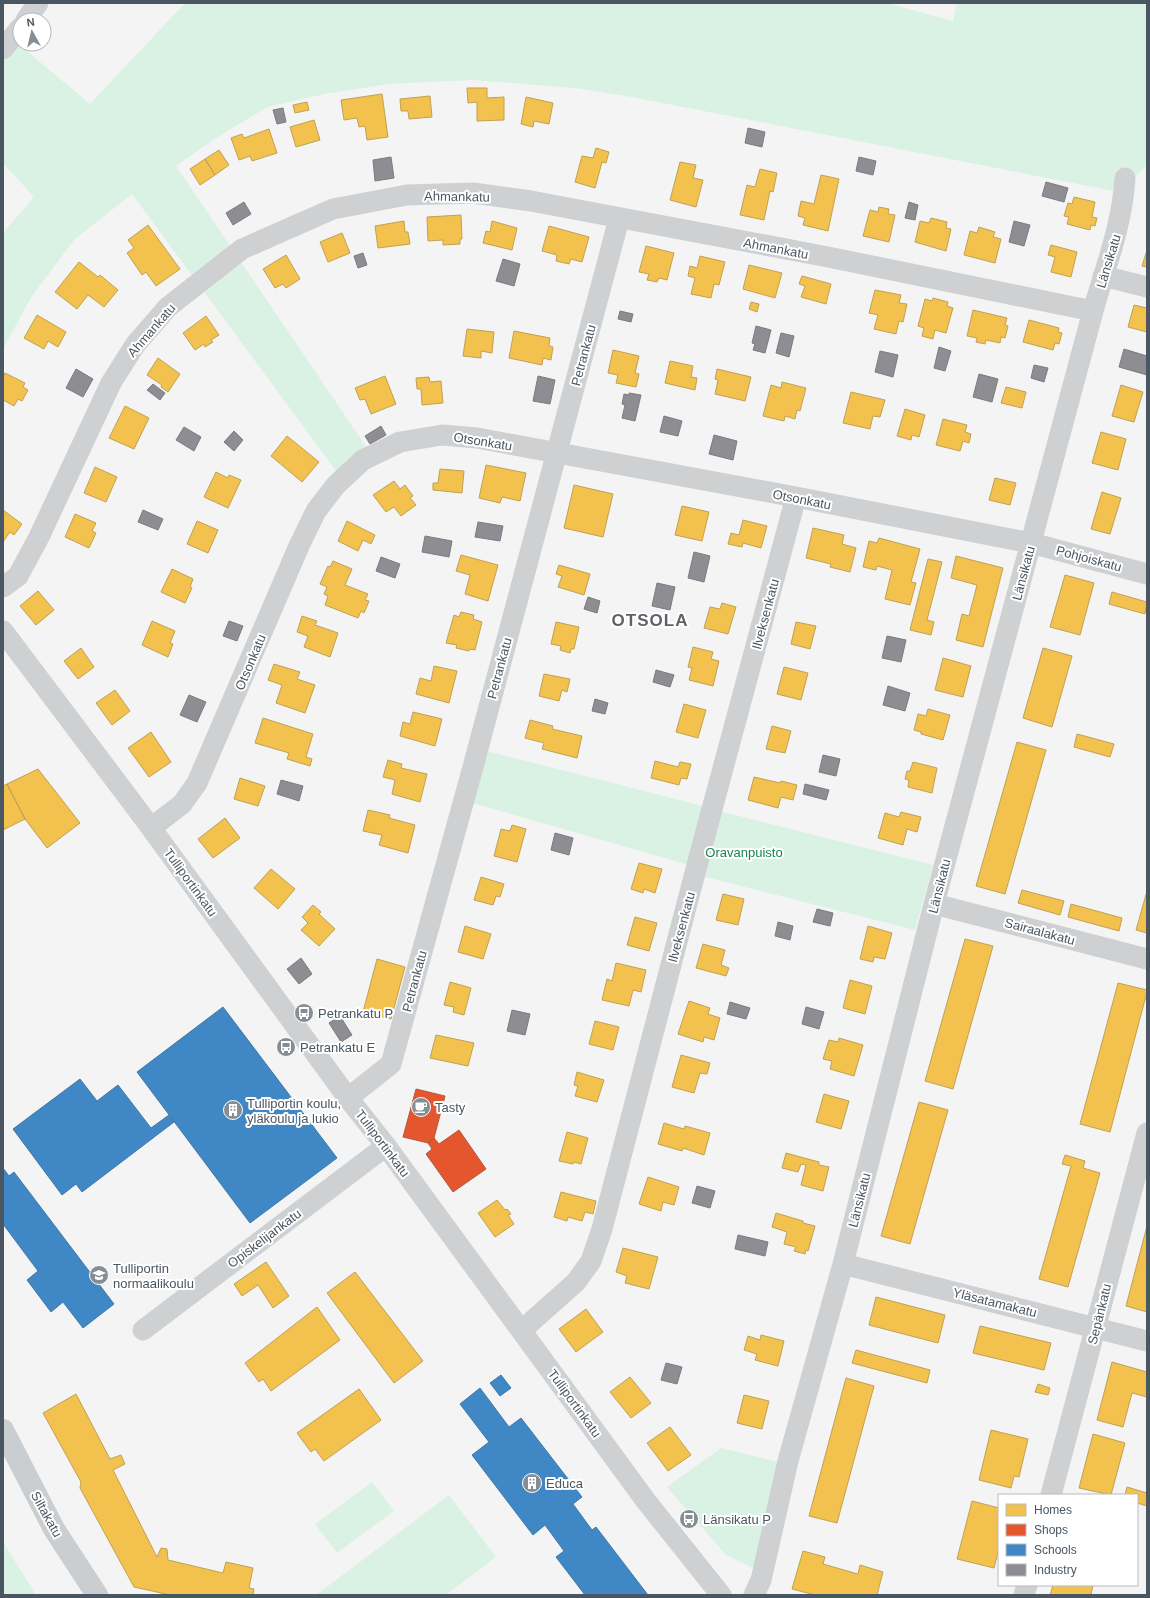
<svg xmlns="http://www.w3.org/2000/svg" width="1150" height="1598" font-family="Arial,sans-serif">
  <rect width="100%" height="100%" fill="#f4f4f4"/>
  <path fill="#d9f2e3" d="M185,3H887L953,21L957,3H1147V165L1119,192L632,97L575,88L472,80L388,84L325,94L267,107L216,138L176,166L369,451L339,475L132,194L74,240L32,296L3,349V233L34,197L3,163V57L15,41L90,104Z
    M479,749L711,808L696,867L465,801Z
    M715,810L933,865L915,930L698,875Z
    M721,1448L783,1463L753,1568L726,1555L667,1487Z
    M372,1482L394,1511L337,1553L315,1524Z
    M449,1495L496,1557L446,1595H316Z
    M3,1542L36,1595H3Z"/>
  <path fill="#f2c14e" stroke="#c0a154" d="M467,88H487V98L504,97V120L477,121V102L468,103Z
    M382,94L388,137L367,140L365,126L359,127L357,118L344,120L341,100Z
    M430,96L432,117L409,119L408,111H401L400,99Z
    M526,97L553,103L549,124L534,121L533,127L521,124Z
    M307,102L309,110L295,113L293,105Z
    M314,120L320,140L296,147L290,127Z
    M269,129L277,153L252,161L250,156L239,160L231,138L242,134L244,138Z
    M596,148L609,152L606,163L602,162L595,188L575,182L582,156L593,158Z
    M219,150L229,165L215,175L205,159Z
    M205,159L215,175L200,185L190,169Z
    M680,162L696,165L693,178L703,180L696,207L670,200Z
    M760,169L777,173L773,192L770,191L764,220L740,215L747,185L755,187Z
    M821,175L839,179L828,231L803,225L805,218L798,216L801,201L814,204Z
    M1074,197L1095,202L1092,217L1097,218L1095,226L1091,225L1090,230L1067,224L1069,217L1064,216L1068,203L1072,204Z
    M879,207L889,209L888,214L895,215L889,242L863,236L870,210L878,212Z
    M461,215L462,239H460V244L443,245V240L428,241L427,217Z
    M931,218L947,222L946,228L951,229L946,251L915,242L920,221L929,223Z
    M404,221L405,232H408L410,244L378,248L375,226Z
    M492,221L517,228L512,250L483,243L486,231L490,232Z
    M148,225L180,269L156,286L146,272L142,275L127,253L134,248L128,240Z
    M549,226L589,237L582,262L571,259L569,264L556,261L557,255L542,251Z
    M979,227L995,232L993,237L1001,239L995,263L964,255L970,231L977,233Z
    M342,233L350,253L328,262L320,242Z
    M1051,245L1077,252L1071,277L1051,272L1055,257L1048,255Z
    M646,246L674,253L667,280L659,278L657,282L647,280L649,274L639,272Z
    M1147,250V267L1142,266Z
    M286,255L300,279L286,288L283,284L275,288L263,269Z
    M700,256L725,262L719,285L714,284L711,298L691,294L695,278L688,276L690,266L697,268Z
    M79,262L98,277L100,275L118,290L104,307L88,295L77,309L55,292Z
    M749,265L782,273L775,298L743,289Z
    M802,276L831,284L826,304L801,297L805,286L799,284Z
    M875,290L901,295L899,303L907,304L903,322L899,321L896,334L874,329L878,315L869,313Z
    M933,298L948,302L947,306L953,308L946,333L935,330L933,339L922,336L924,328L918,326L925,299L932,301Z
    M751,302L759,304L757,312L749,309Z
    M1134,305L1147,308V332L1128,327Z
    M973,310L1007,318L1005,325L1008,326L1005,338L1001,337L1000,343L986,340L985,344L976,342L977,338L967,336Z
    M37,315L66,332L58,347L48,341L44,349L24,338Z
    M206,316L219,335L211,340L213,342L205,347L204,344L195,350L183,333Z
    M1029,320L1059,328L1058,332L1062,333L1059,344L1055,343L1053,350L1023,342Z
    M467,329L494,332L492,353L481,351V358L463,356Z
    M514,331L550,338L549,346L553,347L551,360L543,358L542,365L509,358Z
    M613,350L639,356L635,373L639,374L636,387L616,383L618,375L608,373Z
    M158,358L180,374L168,392L161,387L162,385L147,375Z
    M670,361L693,366L691,377L697,378L695,390L665,383Z
    M717,369L751,377L745,401L715,394L718,380L715,379Z
    M5,373L25,383L23,387L28,390L22,401L18,399L14,406L3,400V377Z
    M385,376L396,404L371,414L365,399L360,400L355,388Z
    M429,377L430,382L441,381L443,403L422,405L421,389H417L416,378Z
    M782,382L806,388L800,411L797,410L795,419L785,416L784,421L763,416L771,385L781,388Z
    M1121,385L1143,392L1134,422L1112,416Z
    M1006,387L1026,392L1022,408L1001,403Z
    M851,392L885,400L880,417L873,416L870,429L843,423Z
    M125,406L149,418L134,449L109,438Z
    M905,409L925,415L919,437L912,435L911,440L897,436Z
    M943,419L967,425L965,432L971,434L969,443L963,441L960,451L936,445Z
    M1101,432L1126,439L1118,470L1092,463Z
    M287,436L319,462L302,482L271,456Z
    M486,465L526,473L520,501L502,497L500,503L479,498Z
    M95,467L117,477L106,502L84,493Z
    M440,469L464,471L462,493L433,490V483H438Z
    M216,472L228,478L229,475L241,480L228,508L204,497Z
    M995,478L1016,483L1010,505L989,500Z
    M394,481L400,489L405,485L413,496L410,498L416,505L401,516L394,507L386,512L373,495Z
    M574,485L613,494L603,537L564,528Z
    M1102,492L1121,498L1110,534L1091,529Z
    M682,506L709,512L702,541L675,535Z
    M3,510L22,524L14,535L10,532L3,542Z
    M75,514L96,523L92,531L96,533L89,548L65,537Z
    M743,520L767,526L761,548L743,543L742,547L728,544L731,533L739,535Z
    M197,521L218,530L208,553L187,544Z
    M347,521L375,535L371,544L363,540L358,551L338,541Z
    M813,528L844,535L842,544L856,548L850,572L830,567L831,564L806,558Z
    M879,538L920,549L911,582L916,583L910,605L885,599L892,570L877,566L876,570L863,567L869,541L877,543Z
    M461,555L498,565L488,601L465,594L470,575L456,571Z
    M956,556L1003,568L983,647L956,640L962,614L969,616L977,585L951,578Z
    M928,559L942,562L927,620L934,622L931,635L910,630Z
    M333,561L352,569L345,585L368,594L365,600L369,601L364,613L361,611L358,618L325,605L328,596L324,594L327,587L320,584L328,566L330,567Z
    M559,565L590,574L584,595L558,587L562,576L556,574Z
    M172,569L193,579L190,587L192,588L185,603L161,592Z
    M1065,575L1094,583L1080,635L1050,627Z
    M38,591L54,610L36,625L20,606Z
    M1112,592L1147,602L1145,614L1109,604Z
    M722,603L736,607L728,634L704,628L710,607L720,609Z
    M461,612L474,615L473,619L482,622L475,650L470,649L469,651L456,648L457,645L446,643L454,615L459,617Z
    M302,616L317,621L315,625L338,633L330,657L304,647L308,636L297,632Z
    M152,621L175,631L170,643L173,644L168,657L142,645Z
    M556,622L579,627L574,649H571L570,653L560,650L561,646L551,644Z
    M796,622L816,626L810,649L791,644Z
    M693,647L713,652L711,659L719,661L713,686L689,680L692,668L688,667Z
    M81,648L94,667L78,679L64,661Z
    M1043,648L1072,656L1052,727L1023,718Z
    M943,658L971,666L963,697L935,690Z
    M274,664L300,672L297,679L315,685L305,713L276,703L282,685L268,680Z
    M434,666L457,671L449,703L416,694L420,678L431,681Z
    M784,667L808,673L801,700L777,694Z
    M544,674L570,679L567,692L562,690L559,701L539,696Z
    M115,690L130,711L112,725L96,703Z
    M684,704L706,710L698,738L676,732Z
    M928,709L950,715L943,740L921,734V732L914,730L918,714L926,716Z
    M413,712L442,719L435,746L400,736L403,722L410,724Z
    M263,718L313,734L306,757L312,759L310,766L287,759L289,753L255,743Z
    M530,720L553,726L552,729L582,736L577,758L542,749L544,743L525,738Z
    M772,726L791,731L785,753L766,749Z
    M151,732L171,762L149,777L128,748Z
    M1077,734L1114,744L1110,757L1074,747Z
    M1017,742L1046,750L1005,894L976,886Z
    M388,760L402,764L401,768L427,774L420,802L392,794L395,780L383,777Z
    M655,761L678,767L680,762L691,764L687,779L681,778L679,785L651,778Z
    M913,762L937,768L932,793L908,787L909,780L905,779L907,771H910Z
    M38,769L80,823L47,848L25,819L7,784Z
    M754,777L780,783L781,781L797,785L793,800L781,797L778,808L748,800Z
    M240,778L265,786L258,806L234,799Z
    M7,784L25,819L3,830V786Z
    M368,810L390,815L389,818L415,825L408,853L379,845L382,835L363,831Z
    M901,812L921,817L917,832L907,829L903,845L878,838L885,813L899,817Z
    M225,818L240,838L213,858L198,839Z
    M512,825L526,829L517,862L494,856L501,829L510,831Z
    M639,863L662,869L655,893L644,889L643,893L631,889Z
    M271,869L295,889L278,909L254,888Z
    M481,877L504,884L500,897L496,896L493,905L474,900Z
    M1022,890L1064,901L1060,915L1018,903Z
    M1147,891V933L1136,930Z
    M723,894L744,899L738,925L716,920Z
    M1071,904L1122,918L1119,931L1068,917Z
    M313,905L321,912L319,914L335,929L319,946L301,930L308,923L302,917Z
    M635,917L657,923L649,951L627,945Z
    M465,926L491,934L483,959L458,952Z
    M868,926L892,933L885,959L874,957L873,962L860,959Z
    M965,939L993,946L953,1089L925,1081Z
    M703,944L725,950L721,965L729,968L726,976L696,968Z
    M377,959L405,967L391,1019L363,1012Z
    M616,963L646,970L641,992L633,990L629,1006L602,1000L607,979L612,981Z
    M850,980L872,986L865,1014L843,1008Z
    M450,982L471,988L464,1015L453,1012L454,1007L444,1005Z
    M1118,983L1147,990V992L1110,1132L1080,1124Z
    M689,1001L710,1008L708,1014L720,1018L714,1040L704,1037L703,1042L678,1034Z
    M595,1021L619,1027L613,1050L589,1044Z
    M436,1035L474,1043L468,1066L430,1058Z
    M839,1038L863,1045L854,1076L830,1069L832,1061L823,1059L829,1040L838,1042Z
    M681,1055L710,1063L707,1074L700,1073L694,1093L672,1087Z
    M577,1072L604,1080L597,1102L575,1096L578,1086L574,1085Z
    M824,1094L849,1101L841,1129L816,1122Z
    M919,1102L948,1110L910,1244L881,1236Z
    M664,1123L684,1129L685,1126L710,1133L704,1155L683,1148L682,1151L658,1144Z
    M567,1132L588,1138L581,1164L574,1162L573,1164L559,1161Z
    M786,1153L819,1162V1165L829,1167L823,1191L801,1185L806,1165L801,1164L798,1172L782,1168Z
    M1065,1155L1085,1161L1083,1168L1100,1173L1068,1287L1039,1279L1071,1166L1062,1164Z
    M648,1177L679,1187L674,1205L663,1202L661,1211L639,1204Z
    M561,1192L596,1201L593,1214L585,1212L582,1221L568,1217L567,1221L554,1217Z
    M497,1200L505,1210L507,1209L511,1214L508,1215L514,1224L495,1237L478,1213Z
    M776,1213L803,1221V1223L815,1226L808,1251L806,1250L805,1254L794,1251L796,1247L784,1244L787,1232L772,1227Z
    M1147,1226V1312L1126,1306Z
    M623,1248L658,1257L649,1289L625,1283L627,1276L616,1272Z
    M266,1262L289,1296L273,1308L258,1285L242,1296L234,1284Z
    M355,1272L423,1361L394,1383L327,1293Z
    M876,1297L945,1315L938,1343L869,1325Z
    M317,1307L340,1340L271,1391L263,1379L259,1382L245,1363Z
    M586,1309L603,1332L576,1352L559,1329Z
    M980,1326L1051,1343L1044,1370L973,1353Z
    M761,1335L784,1341L778,1366L755,1360L757,1354L744,1350L748,1336L760,1340Z
    M856,1350L930,1370L927,1383L852,1363Z
    M1112,1362L1147,1372V1397L1132,1393L1123,1427L1097,1420Z
    M630,1377L651,1403L631,1418L610,1392Z
    M846,1378L874,1386L837,1523L809,1516Z
    M1038,1384L1050,1388L1048,1395L1035,1392Z
    M359,1389L381,1420L324,1461L315,1449L311,1452L297,1433Z
    M76,1394L110,1459L121,1455L125,1464L113,1470L157,1557L161,1548L167,1549L168,1560L223,1573L226,1562L253,1568L249,1588L254,1589L253,1595H170L134,1587L80,1488L81,1482L43,1413Z
    M744,1395L769,1401L762,1429L737,1423Z
    M670,1427L691,1455L668,1471L647,1443Z
    M991,1430L1028,1439L1019,1477L1014,1476L1011,1488L979,1480Z
    M1093,1434L1125,1443L1111,1495L1079,1488Z
    M1127,1487L1147,1493V1506L1137,1503V1495H1125Z
    M972,1501L999,1508V1548L994,1568L957,1559Z
    M803,1551L825,1557L823,1564L858,1574L860,1565L883,1572L877,1595H815L792,1589Z
    M1053,1585H1093L1091,1595H1050Z"/>
  <path fill="#e4572e" stroke="#b6573d" d="M416,1089L445,1096L434,1138L428,1143L403,1137Z
    M459,1130L486,1169L453,1192L426,1154L432,1149L428,1143L434,1138L439,1144Z"/>
  <path fill="#3f88c5" stroke="#4279a7" d="M223,1007L337,1158L250,1223L137,1072Z
    M80,1079L97,1101L118,1085L151,1128L169,1115L174,1122L82,1192L76,1184L62,1195L13,1129Z
    M3,1168L9,1176L14,1172L114,1304L83,1328L63,1302L51,1312L27,1280L38,1271L3,1224Z
    M501,1375L511,1388L500,1396L490,1383Z
    M480,1388L509,1427L521,1418L582,1497L573,1504L592,1530L596,1527L648,1595H585L556,1557L564,1551L545,1525L533,1535L472,1455L489,1442L460,1404Z"/>
  <path fill="#8d8d92" stroke="#797c83" d="M283,108L286,122L277,124L273,110Z
    M748,128L765,132L762,147L745,143Z
    M391,157L394,178L375,181L373,160Z
    M859,157L876,161L873,175L856,171Z
    M1046,182L1068,188L1064,202L1042,196Z
    M244,202L251,214L233,225L226,213Z
    M909,202L918,205L915,220L905,218Z
    M1014,221L1030,225L1024,246L1009,242Z
    M363,253L367,265L358,268L354,256Z
    M503,259L520,264L514,286L496,281Z
    M620,311L633,314L631,322L618,319Z
    M756,326L771,330L765,353L753,350L755,344L752,343Z
    M781,333L794,336L789,357L776,353Z
    M939,347L951,351L945,371L934,368Z
    M1124,349L1147,356V375L1119,367Z
    M880,351L898,355L893,377L875,372Z
    M1034,365L1048,368L1044,382L1031,378Z
    M76,369L93,379L83,397L66,388Z
    M979,374L998,379L992,402L973,397Z
    M538,376L555,380L550,404L533,401Z
    M153,384L165,393L160,400L147,390Z
    M629,393L641,395L635,421L622,418L625,405L622,404L624,394L629,395Z
    M664,416L682,421L678,436L660,432Z
    M381,426L386,435L370,444L365,436Z
    M184,427L201,437L194,451L176,440Z
    M234,431L243,440L234,451L224,442Z
    M714,435L737,441L733,460L709,454Z
    M143,510L163,519L158,530L138,522Z
    M478,522L503,526L500,541L475,537Z
    M425,536L452,541L449,557L422,552Z
    M694,552L710,556L704,582L688,578Z
    M381,557L400,564L395,578L376,571Z
    M657,583L675,587L670,610L652,606Z
    M588,597L600,601L597,613L584,609Z
    M229,621L243,626L237,641L223,636Z
    M887,636L906,640L901,662L882,658Z
    M656,670L674,675L670,687L653,682Z
    M888,686L910,693L905,711L883,705Z
    M189,695L206,702L197,722L180,715Z
    M595,699L608,703L605,714L592,711Z
    M823,755L840,759L836,776L819,772Z
    M281,780L303,786L299,801L277,794Z
    M805,784L829,790L826,800L803,794Z
    M555,833L573,838L569,855L551,850Z
    M817,909L833,913L830,926L813,922Z
    M778,922L793,926L790,940L775,936Z
    M301,958L312,974L299,984L287,969Z
    M730,1002L750,1008L746,1019L727,1014Z
    M806,1007L824,1012L819,1029L802,1024Z
    M512,1010L530,1014L525,1035L507,1031Z
    M340,1016L352,1035L341,1042L329,1023Z
    M697,1186L715,1191L710,1208L692,1203Z
    M738,1235L768,1242L765,1256L735,1249Z
    M666,1363L682,1367L677,1384L661,1380Z"/>
  <g fill="none" stroke-linecap="round" stroke-linejoin="round">
    <path stroke="#ced0d2" stroke-width="21" d="M26,20L38,3
      M3,49L20,28
      M1103,276L1147,287
      M3,587L18,576L39,537L111,383L135,345L168,307L242,249L333,209L407,195L473,193L531,201L828,257L1093,311
      M3,631L146,821L348,1098L386,1146L646,1501L721,1595
      M151,828L182,804L197,783L299,546L316,511L336,485L363,460L400,442L442,435L477,438L796,497L1031,543L1147,574
      M934,904L1147,959
      M348,1098L391,1064L473,767L619,219
      M843,1264L1147,1341
      M143,1330L386,1146
      M522,1330L576,1282L591,1261L602,1229L701,850L796,497
      M1051,1495L1147,1133
      M754,1595L761,1580L788,1461L843,1264L934,904L1093,311C1106,265 1122,226 1125,178
      M1024,1595L1027,1585"/>
    <path stroke="#caced1" stroke-width="22" d="M3,1430L54,1529L97,1595"/>
  </g>
  <defs>
    <symbol id="bus-disc" viewBox="-11 -11 22 22"><circle r="9.5" fill="#868d94" stroke="#fff"/><path d="M-5-6H5V4H4V6H2V4H-2V6H-4V4H-5ZM-3.5-4V0h7V-4ZM-3.5 1.2v1.5H-2V1.2ZM2 1.2v1.5H3.5V1.2Z" fill="#fff"/></symbol>
    <symbol id="cafe-disc" viewBox="-11 -11 22 22"><circle r="9.5" fill="#868d94" stroke="#fff"/><path d="M-5.5-4.5H6V0H3Q3 3.5 0 3.5H-2.5Q-5.5 3.5-5.5 0ZM3-3.2v2h1.7v-2ZM-6 4.5H4V6H-6Z" fill="#fff"/></symbol>
    <symbol id="building-disc" viewBox="-11 -11 22 22"><circle r="9.5" fill="#868d94" stroke="#fff"/><path d="M-4-6H4V6H1V3H-1V6H-4ZM-2.5-4.3h1.7v1.8h-1.7ZM.8-4.3h1.7v1.8H.8ZM-2.5-1h1.7V.8h-1.7ZM.8-1h1.7V.8H.8Z" fill="#fff"/></symbol>
    <symbol id="school-disc" viewBox="-11 -11 22 22"><circle r="9.5" fill="#868d94" stroke="#fff"/><path d="M0-5L7-2L0 1L-7-2ZM-4 1L0 2.5L4 1V4Q0 6-4 4Z" fill="#fff"/></symbol>
  </defs>
  <g fill-rule="evenodd">
    <use href="#bus-disc" x="293" y="1002" width="22" height="22"/>
    <use href="#bus-disc" x="275" y="1036" width="22" height="22"/>
    <use href="#cafe-disc" x="410" y="1096" width="22" height="22"/>
    <use href="#building-disc" x="222" y="1099" width="22" height="22"/>
    <use href="#school-disc" x="88" y="1264" width="22" height="22"/>
    <use href="#building-disc" x="521" y="1472" width="22" height="22"/>
    <use href="#bus-disc" x="678" y="1508" width="22" height="22"/>
  </g>
  <g text-anchor="middle" stroke-width="4" stroke-linejoin="round" paint-order="stroke">
    <g font-size="13" fill="#4a5661" stroke="#fff">
      <text transform="translate(457 196) rotate(1)" y="5">Ahmankatu</text>
      <text transform="translate(776 248) rotate(11)" y="5">Ahmankatu</text>
      <text transform="translate(1108 261) rotate(-73)" y="5">Länsikatu</text>
      <text transform="translate(151 330) rotate(-49)" y="5">Ahmankatu</text>
      <text transform="translate(583 355) rotate(-75)" y="5">Petrankatu</text>
      <text transform="translate(483 441) rotate(9)" y="5">Otsonkatu</text>
      <text transform="translate(802 499) rotate(11)" y="5">Otsonkatu</text>
      <text transform="translate(1089 558) rotate(15)" y="5">Pohjoiskatu</text>
      <text transform="translate(1023 573) rotate(-75)" y="5">Länsikatu</text>
      <text transform="translate(765 614) rotate(-75)" y="5">Ilveksenkatu</text>
      <text transform="translate(250 662) rotate(-67)" y="5">Otsonkatu</text>
      <text transform="translate(499 668) rotate(-75)" y="5">Petrankatu</text>
      <text transform="translate(191 882) rotate(54)" y="5">Tulliportinkatu</text>
      <text transform="translate(939 886) rotate(-76)" y="5">Länsikatu</text>
      <text transform="translate(681 927) rotate(-75)" y="5">Ilveksenkatu</text>
      <text transform="translate(1040 931) rotate(15)" y="5">Sairaalakatu</text>
      <text transform="translate(414 981) rotate(-75)" y="5">Petrankatu</text>
      <text transform="translate(383 1143) rotate(53)" y="5">Tulliportinkatu</text>
      <text transform="translate(859 1200) rotate(-76)" y="5">Länsikatu</text>
      <text transform="translate(264 1238) rotate(-37)" y="5">Opiskelijankatu</text>
      <text transform="translate(995 1302) rotate(14)" y="5">Yläsatamakatu</text>
      <text transform="translate(1099 1314) rotate(-76)" y="5">Sepänkatu</text>
      <text transform="translate(575 1403) rotate(54)" y="5">Tulliportinkatu</text>
      <text transform="translate(47 1514) rotate(61)" y="5">Siltakatu</text>
    </g>
    <g font-size="13" fill="#17864f" stroke="#fff">
      <text x="744" y="857">Oravanpuisto</text>
    </g>
    <g font-size="13" fill="#4a5661" stroke="#fff" text-anchor="start">
      <text x="318" y="1018">Petrankatu P</text>
      <text x="300" y="1052">Petrankatu E</text>
      <text x="247" y="1108">Tulliportin koulu,<tspan x="247" dy="15">yläkoulu ja lukio</tspan></text>
      <text x="435" y="1112">Tasty</text>
      <text x="113" y="1273">Tulliportin<tspan x="113" dy="15">normaalikoulu</tspan></text>
      <text x="546" y="1488">Educa</text>
      <text x="703" y="1524">Länsikatu P</text>
    </g>
    <g font-size="17" font-weight="bold" letter-spacing="1" fill="#5f6368" stroke="#fff">
      <text x="650" y="626">OTSOLA</text>
    </g>
  </g>
  <rect width="1150" height="1598" fill="none" stroke="#4a5661" stroke-width="8"/>
  <rect x="998" y="1494" width="140" height="92" fill="#ffffff" stroke="#b7bbc0"/>
  <rect x="1006" y="1504" width="20" height="12" fill="#f2c14e" stroke="#b7bbc0"/>
  <text x="1034" y="1514" font-size="12" fill="#4a5661">Homes</text>
  <rect x="1006" y="1524" width="20" height="12" fill="#e4572e" stroke="#b7bbc0"/>
  <text x="1034" y="1534" font-size="12" fill="#4a5661">Shops</text>
  <rect x="1006" y="1544" width="20" height="12" fill="#3f88c5" stroke="#b7bbc0"/>
  <text x="1034" y="1554" font-size="12" fill="#4a5661">Schools</text>
  <rect x="1006" y="1564" width="20" height="12" fill="#8d8d92" stroke="#b7bbc0"/>
  <text x="1034" y="1574" font-size="12" fill="#4a5661">Industry</text>
  <g transform="translate(32 32) rotate(352)"><circle r="19" fill="#ffffff" stroke="#b7bbc0"/>
  <path d="M0-3L7 15L0 10L-7 15Z" fill="#868d94"/>
  <text y="-6" font-size="11" font-weight="bold" text-anchor="middle" fill="#4a5661">N</text>
  </g>
</svg>
